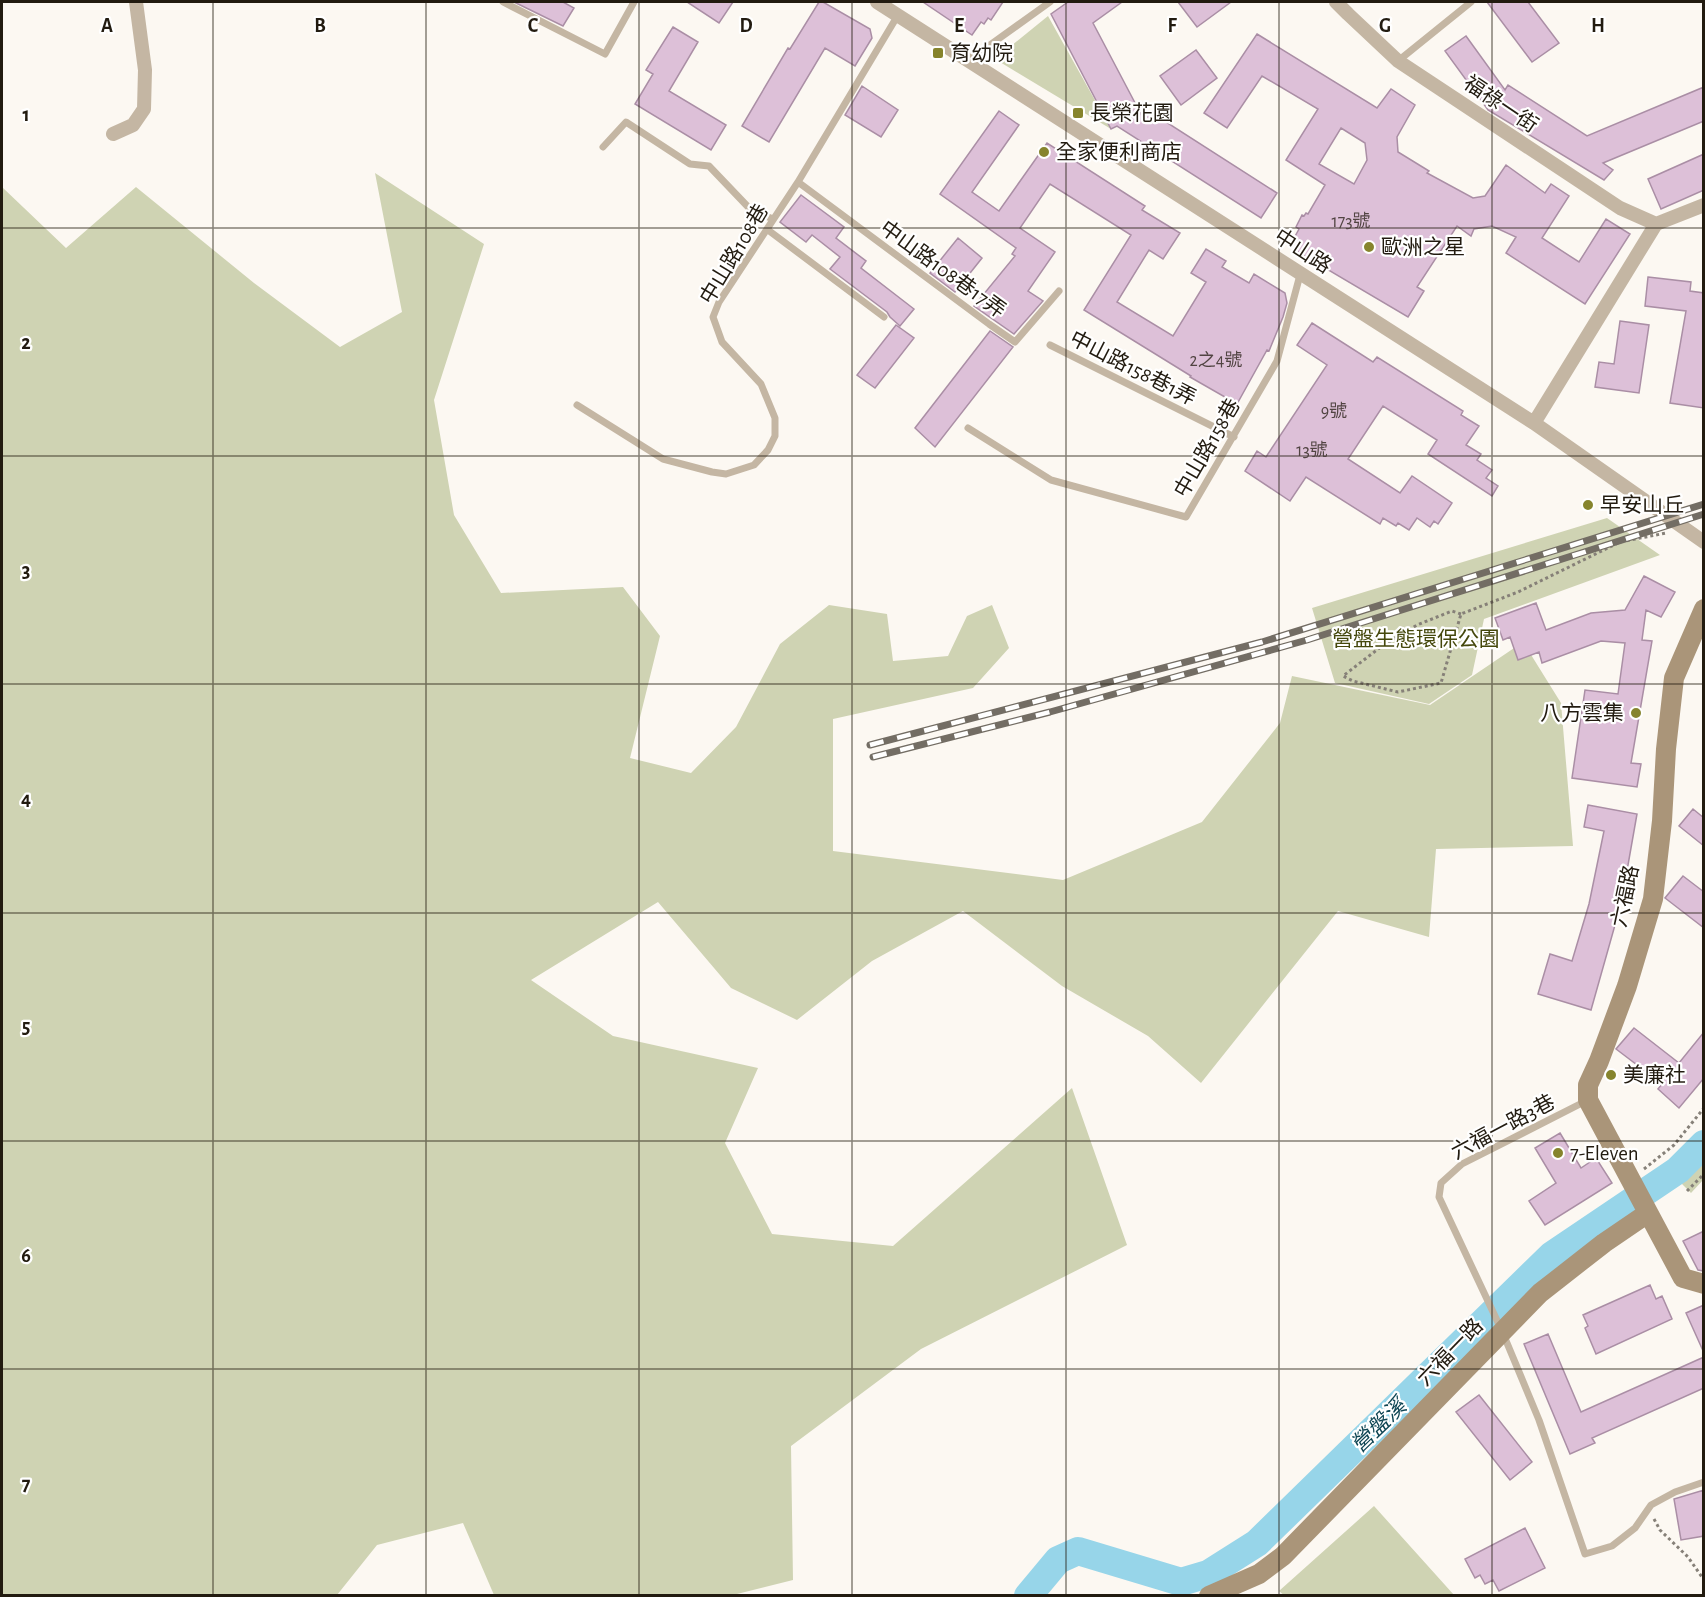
<svg xmlns="http://www.w3.org/2000/svg" width="1705" height="1597" font-family="'Alegreya Sans','Noto Sans TC',sans-serif">
  <rect width="100%" height="100%" fill="#fcf8f2"/>
  <path fill="#cfd3b3" d="M1048,16L1111,129L995,59Z
    M375,173L484,244L434,400L454,515L501,593L623,587L660,636L630,758L691,773L736,727L780,644L829,605L887,614L893,661L948,656L967,616L992,605L1009,648L973,688L833,719V851L1063,880L1202,822L1280,723L1292,676L1430,705L1523,642L1561,703L1573,846L1436,849L1429,937L1338,911L1201,1083L1148,1036L1062,986L963,911L872,961L797,1020L731,988L658,902L531,980L613,1036L758,1068L725,1143L772,1234L893,1246L1072,1088L1127,1245L921,1349L791,1446L793,1580L733,1595H494L463,1523L377,1545L337,1595H2V187L66,248L136,187L254,283L340,347L402,312Z
    M1607,518L1660,555L1484,619L1472,675L1429,704L1335,683L1312,608Z
    M1703,1146V1180L1691,1193L1674,1176Z
    M1374,1506L1454,1595L1285,1596L1279,1591Z"/>
  <g fill="none" stroke-linecap="round" stroke-linejoin="round">
    <path stroke="#97d5e9" stroke-width="28" d="M1028,1596L1058,1560L1078,1551L1181,1582L1208,1574L1257,1543L1552,1255L1678,1170L1704,1144"/>
  </g>
  <path fill="#ddc0d8" stroke="#aa8ea5" stroke-width="1.5" fill-rule="evenodd" d="M514,2H563L574,8L563,26Z
    M687,2H733L719,23Z
    M819,2H823L870,29L872,38L855,66L825,48L769,142L742,126L788,48L790,49Z
    M923,2H1003L991,20L988,18L984,24L981,22L972,35Z
    M1068,2H1122L1093,23L1143,118L1149,111L1277,193L1261,218L1117,126L1111,129L1051,14Z
    M1178,2H1231L1197,27Z
    M1487,2H1528L1559,43L1532,62Z
    M673,27L698,42L669,91L726,125L711,150L635,104L653,74L646,70Z
    M1257,34L1377,108L1391,89L1415,105L1397,137L1398,152L1429,171L1427,173L1473,198L1485,196L1506,165L1545,193L1551,184L1569,196L1542,238L1579,262L1606,219L1630,234L1585,304L1506,253L1516,237L1492,226L1474,229L1471,236L1457,226L1417,287L1424,291L1408,317L1298,252L1293,240L1299,229L1296,227L1302,215L1304,216L1306,213L1308,214L1325,185L1286,160L1318,109L1262,76L1227,128L1204,113ZM1341,128L1365,143L1367,160L1354,184L1319,164Z
    M1466,36L1505,90L1508,85L1587,136L1704,87V121L1603,163L1613,170L1604,180L1488,110L1445,51Z
    M1196,50L1217,78L1181,105L1160,76Z
    M862,86L898,110L881,137L845,115Z
    M999,111L1019,125L972,192L999,211L1047,143L1145,206L1142,210L1180,233L1163,259L1149,250L1117,302L1173,336L1206,282L1191,273L1206,249L1226,261L1222,267L1249,283L1254,274L1285,293L1287,303L1283,317L1269,351L1267,350L1237,404L1190,377L1191,376L1084,310L1131,235L1050,184L1020,228L1055,252L1028,291L1043,301L1014,334L974,306L1015,256L1012,254L1016,248L940,194Z
    M1704,154V190L1661,209L1648,179Z
    M801,195L844,227L836,238L866,261L861,268L914,309L900,326L890,317L887,312L830,269L840,257L812,235L806,242L780,222Z
    M958,238L982,258L955,292L930,273Z
    M1648,277L1691,282L1690,291L1704,293V408L1670,403L1686,311L1645,306Z
    M1620,321L1649,325L1639,393L1595,387L1599,362L1614,364Z
    M1312,323L1373,362L1377,357L1463,411L1461,415L1479,426L1466,445L1481,454L1477,460L1492,470L1486,478L1498,486L1492,496L1428,454L1437,440L1383,406L1348,459L1400,493L1412,476L1452,503L1438,524L1434,521L1430,527L1417,518L1409,530L1398,523L1396,526L1383,518L1380,524L1306,477L1290,501L1245,471L1257,451L1266,457L1327,365L1297,345Z
    M896,325L914,338L875,388L857,375Z
    M990,331L1013,347L935,447L915,428Z
    M1644,576L1675,592L1661,617L1646,610L1642,640L1652,641L1631,763L1641,764L1637,787L1572,778L1585,690L1618,694L1625,643L1601,641L1542,663L1539,652L1518,660L1510,637L1503,640L1495,618L1536,603L1546,630L1591,613L1625,610Z
    M1588,805L1637,814L1628,865L1616,917L1617,918L1591,1010L1538,994L1550,954L1572,961L1589,904L1604,831L1584,827Z
    M1693,809L1704,818V846L1679,826Z
    M1683,876L1704,892V928L1665,898Z
    M1634,1028L1679,1063L1704,1032V1078L1679,1108L1658,1089L1662,1084L1616,1049Z
    M1560,1133L1581,1168L1596,1158L1612,1183L1545,1225L1529,1201L1556,1183L1535,1148Z
    M1704,1231V1271L1698,1270L1683,1241Z
    M1650,1285L1656,1299L1662,1296L1672,1319L1596,1354L1585,1328L1588,1326L1583,1315Z
    M1704,1305V1353L1686,1313Z
    M1548,1334L1581,1412L1704,1357V1388L1592,1438L1595,1443L1570,1454L1524,1344Z
    M1479,1395L1532,1462L1510,1480L1456,1412Z
    M1704,1490V1536L1681,1540L1674,1499Z
    M1525,1528L1545,1568L1499,1591L1493,1580L1485,1584L1480,1575L1475,1578L1465,1559Z"/>
  <g fill="none" stroke-linecap="round" stroke-linejoin="round">
    <path stroke="#868078" stroke-width="3" stroke-dasharray="3 3" stroke-linecap="butt" d="M1461,614L1452,611L1417,625L1382,646L1343,676L1353,681L1398,692L1441,683L1461,614L1518,592L1620,542L1666,533
      M1644,1169L1674,1145L1704,1108
      M1687,1191L1704,1174
      M1654,1519L1660,1530L1688,1557L1704,1580"/>
    <path stroke="#c4b6a3" stroke-width="7" d="M503,2L605,54L634,2
      M969,60L1050,2
      M1398,61L1471,2
      M603,147L626,122L690,164L709,166L751,210L773,219
      M798,182L989,324L1015,342L1059,291
      M768,230L884,317
      M1050,345L1234,437
      M577,405L663,459L712,472L726,474L754,465L768,450L775,436V418L761,384L722,342L713,317L719,302L798,182L898,15
      M968,428L1051,480L1186,517L1277,361L1300,275
      M1586,1101L1462,1164L1441,1183L1439,1197L1502,1331L1539,1420L1585,1554L1612,1546L1635,1528L1651,1505L1675,1492L1704,1482"/>
    <path stroke="#c4b6a3" stroke-width="14" d="M877,2L1534,423L1704,542
      M1336,2L1348,14L1398,61L1620,208L1656,224L1704,205
      M113,134L133,125L144,109L145,70L136,2
      M1534,423L1656,224"/>
    <path stroke="#aa9579" stroke-width="20" d="M1704,609L1674,678L1666,749L1662,821L1653,899L1627,986L1599,1061L1588,1085V1100L1683,1278L1704,1284
      M1209,1596L1259,1574L1283,1556L1540,1293L1604,1243L1648,1213"/>
    <defs>
      <path id="rail" d="M870,745L1262,642L1704,504
        M873,757L1050,712L1307,640L1704,514"/>
    </defs>
    <use href="#rail" stroke="#736d64" stroke-width="7"/>
    <use href="#rail" stroke="#fff" stroke-width="4.5" stroke-dasharray="14" stroke-linecap="butt"/>
  </g>
  <path fill="none" stroke="#221b10" stroke-width="1.5" stroke-opacity="0.55" d="M213,2V1596M426,2V1596M639,2V1596M852,2V1596M1066,2V1596M1279,2V1596M1492,2V1596M2,228H1704M2,456H1704M2,684H1704M2,913H1704M2,1141H1704M2,1369H1704"/>
  <g fill="#86842d" stroke="#fff" stroke-width="2">
    <rect x="932" y="47" width="12" height="12" rx="3"/>
    <rect x="1072" y="107" width="12" height="12" rx="3"/>
    <circle cx="1044" cy="152" r="6"/>
    <circle cx="1369" cy="247" r="6"/>
    <circle cx="1588" cy="505" r="6"/>
    <circle cx="1636" cy="713" r="6"/>
    <circle cx="1611" cy="1075" r="6"/>
    <circle cx="1558" cy="1153" r="6"/>
  </g>
  <g text-anchor="middle" stroke-width="4.5" stroke-linejoin="round" paint-order="stroke">
    <g font-size="18" fill="#514442">
      <text x="1351" y="227">173號</text>
      <text x="1216" y="366">2之4號</text>
      <text x="1334" y="417">9號</text>
      <text x="1312" y="456">13號</text>
    </g>
    <g font-size="21" fill="#221b10" stroke="#fff" text-anchor="start">
      <text x="950" y="60">育幼院</text>
      <text x="1090" y="120">長榮花園</text>
      <text x="1056" y="159">全家便利商店</text>
      <text x="1381" y="254">歐洲之星</text>
      <text x="1600" y="512">早安山丘</text>
      <text x="1624" y="720" text-anchor="end">八方雲集</text>
      <text x="1623" y="1082">美廉社</text>
      <text x="1570" y="1160">7-Eleven</text>
    </g>
    <g font-size="21" fill="#221b10" stroke="#fff">
      <text transform="translate(1501 104) rotate(34)" y="7">福祿一街</text>
      <text transform="translate(1303 251) rotate(33)" y="7">中山路</text>
      <text transform="translate(734 254) rotate(-59)" y="7">中山路108巷</text>
      <text transform="translate(943 269) rotate(36)" y="7">中山路108巷17弄</text>
      <text transform="translate(1133 368) rotate(27)" y="7">中山路158巷1弄</text>
      <text transform="translate(1207 448) rotate(-60)" y="7">中山路158巷</text>
      <text transform="translate(1625 896) rotate(-78)" y="7">六福路</text>
      <text transform="translate(1503 1127) rotate(-28)" y="7">六福一路3巷</text>
      <text transform="translate(1450 1352) rotate(-46)" y="7">六福一路</text>
    </g>
    <g font-size="21" fill="#45480c" stroke="#fff">
      <text x="1416" y="646">營盤生態環保公園</text>
    </g>
    <g font-size="22" font-style="italic" fill="#0e4553" stroke="#fff">
      <text transform="translate(1378 1425) rotate(-44)" y="8">營盤溪</text>
    </g>
  </g>
  <g font-size="20" text-anchor="middle" font-weight="bold" fill="#221b10" stroke="#fff" stroke-width="4.5" stroke-linejoin="round" paint-order="stroke">
    <text x="107" y="32">A</text>
    <text x="320" y="32">B</text>
    <text x="533" y="32">C</text>
    <text x="746" y="32">D</text>
    <text x="959" y="32">E</text>
    <text x="1172" y="32">F</text>
    <text x="1385" y="32">G</text>
    <text x="1598" y="32">H</text>
    <text x="26" y="121">1</text>
    <text x="26" y="349">2</text>
    <text x="26" y="577">3</text>
    <text x="26" y="805">4</text>
    <text x="26" y="1033">5</text>
    <text x="26" y="1262">6</text>
    <text x="26" y="1490">7</text>
  </g>
  <rect width="1705" height="1597" fill="none" stroke="#221b10" stroke-width="6"/>
</svg>
